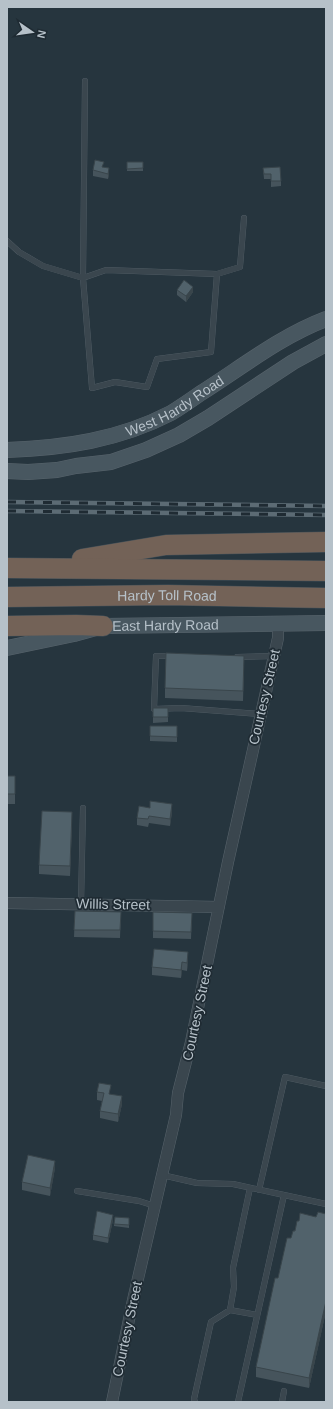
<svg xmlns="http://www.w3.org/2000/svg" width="333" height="1409" font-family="Helvetica,sans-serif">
  <rect width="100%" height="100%" fill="#26353e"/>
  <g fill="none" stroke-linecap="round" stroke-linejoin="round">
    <defs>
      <path id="service" d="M85,81L83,278L92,388L115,382L147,387L157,359L211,352L217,274
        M7,241L19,252L43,266L83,278L106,270L217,274L240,267L244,218
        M173,656H156L154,709L181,708L260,714
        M237,657L273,656
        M81,904L83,808
        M162,1175L197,1183L233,1184L284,1195
        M259,1190L285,1077L326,1086
        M77,1191L139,1201L155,1206
        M230,1310L234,1287L233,1268L250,1188
        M195,1402L194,1399L211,1322L230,1310L257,1315
        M238,1402L284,1195L326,1204
        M282,1402L284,1391"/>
      <path id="minor" d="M7,903L219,907
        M112,1402L133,1300L176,1115L178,1093L191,1042L228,862L278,638V624"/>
      <g id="secondary">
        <path id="s1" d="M7,450C64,448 119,440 171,413C181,407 191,400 201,393C242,367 281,336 326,319"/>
        <path d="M7,471L28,472L57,470L76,466L111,462L146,450L179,435L208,418L293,362L326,344"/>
        <path id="s2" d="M7,648L74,634L103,626L326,623"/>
      </g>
      <g id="motorway">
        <path d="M82,559L166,545L326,542"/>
        <path d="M7,568L326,571"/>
        <path id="s3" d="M7,597L168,595L326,598"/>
        <path d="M7,626L76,625L103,626"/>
      </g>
    </defs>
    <use href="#service" stroke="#58646c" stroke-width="6"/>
    <use href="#minor" stroke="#58646c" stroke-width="12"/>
    <use href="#secondary" stroke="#58646c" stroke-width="16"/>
    <use href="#motorway" stroke="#455159" stroke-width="21"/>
    <use href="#service" stroke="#3a464e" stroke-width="5.5"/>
    <use href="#minor" stroke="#3a464e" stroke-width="11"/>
    <use href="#secondary" stroke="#485760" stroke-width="15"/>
    <use href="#motorway" stroke="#736257" stroke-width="20"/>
    <defs>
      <path id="rail" d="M7,502L326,506
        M7,511L326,515"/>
    </defs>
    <use href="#rail" stroke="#5c6b74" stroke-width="4.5"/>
    <use href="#rail" stroke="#1f2b33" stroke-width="3" stroke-dasharray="9" stroke-linecap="butt"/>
  </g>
  <path fill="#46545c" d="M127,162H143V171H127Z
    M104,167L109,174L108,179L93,176V170Z
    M263,168L281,181V186L271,187V179H264Z
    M177,290L193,292L186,302L177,295Z
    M244,666L243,701L165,698V688Z
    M153,708H168V722L153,723Z
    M150,726H177V742L150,741Z
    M7,776L15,786V804H7Z
    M172,812L170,826L149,823L148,827L137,825V818Z
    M72,822L70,876L39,874V865Z
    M75,911L121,912L120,938L74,937Z
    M192,913L191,939L153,938V931Z
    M188,960L187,971L182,970L181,978L152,975V967Z
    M97,1092L110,1094L122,1104L118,1122L100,1118V1111L102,1101L97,1100Z
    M55,1168L50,1196L22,1190V1182Z
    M326,1214V1311L309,1388L256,1377V1367L278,1278L291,1238L299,1221Z
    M113,1220L108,1243L93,1240V1235Z
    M129,1221V1228L114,1226V1224Z"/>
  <path fill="#39454b" d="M109,168V174L108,179V174Z
    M193,287V292L186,302V296Z
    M172,804V812L170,826V819Z
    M72,812V822L70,876V866Z
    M188,952V960L187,971V963Z
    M182,962V970L181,978V970Z
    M122,1096V1104L118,1122V1114Z
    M55,1161V1168L50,1196V1188Z
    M113,1215V1220L108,1243V1238Z
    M326,1301V1311L309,1388V1378Z"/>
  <path fill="#51626b" stroke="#39454b" d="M95,160L104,162L102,167L109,168L108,174L93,170Z
    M127,162H143V168L127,169Z
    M280,167L281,181H271V174H264L263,168Z
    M184,280L193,287L186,296L177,290Z
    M166,653L244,656L243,691L165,688Z
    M153,708H168V717H153Z
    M150,726H177V737L150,736Z
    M7,776H15V794H7Z
    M150,801L172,804L170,819L149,816L148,819L137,818L139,806L150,808Z
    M42,811L72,812L70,866L39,865Z
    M75,911L121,912L120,930H74Z
    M153,912L192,913L191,932L153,931Z
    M154,949L188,952L187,963L182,962L181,970L152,967Z
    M99,1083L111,1085L109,1094L122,1096L118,1114L100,1111L104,1093L97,1092Z
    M28,1155L55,1161L50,1188L22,1182Z
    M97,1211L113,1215L108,1238L93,1235Z
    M318,1212L326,1214V1301L309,1378L256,1367L275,1278H278L287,1238H291L293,1231H295L297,1221H299L300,1213L316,1217Z
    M115,1217L129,1218V1225L114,1224Z"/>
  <g text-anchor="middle" stroke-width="3.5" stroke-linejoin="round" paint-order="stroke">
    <g font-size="14" fill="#b6c1c9" stroke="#1f2b33">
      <text dy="5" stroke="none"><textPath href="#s1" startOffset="176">West Hardy Road</textPath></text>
      <text dy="5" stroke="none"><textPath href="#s3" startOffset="160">Hardy Toll Road</textPath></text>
      <text dy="5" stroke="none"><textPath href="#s2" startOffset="161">East Hardy Road</textPath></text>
      <text transform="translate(264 697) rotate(-77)" y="5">Courtesy Street</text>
      <text transform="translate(113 904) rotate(1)" y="5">Willis Street</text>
      <text transform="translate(197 1013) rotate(-78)" y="5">Courtesy Street</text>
      <text transform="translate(127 1329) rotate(-78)" y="5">Courtesy Street</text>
    </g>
  </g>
  <rect width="333" height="1409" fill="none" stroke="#b6c1c9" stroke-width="16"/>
  <g transform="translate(32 32) rotate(103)" stroke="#1f2b33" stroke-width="3" paint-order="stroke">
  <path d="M0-3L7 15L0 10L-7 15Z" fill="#b6c1c9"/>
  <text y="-6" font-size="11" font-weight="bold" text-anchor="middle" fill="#b6c1c9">N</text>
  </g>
</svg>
